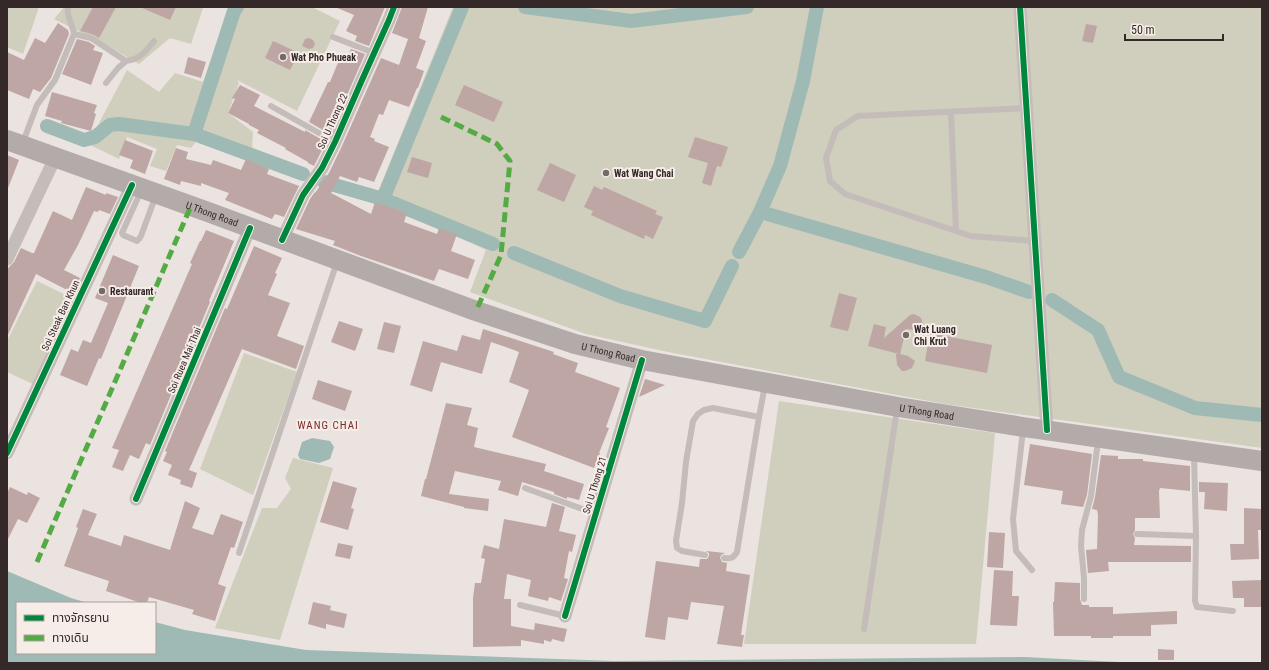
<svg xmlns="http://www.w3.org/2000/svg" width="1269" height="670" font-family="'Roboto Condensed','Noto Sans Thai',sans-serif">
  <rect width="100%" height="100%" fill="#ebe3e0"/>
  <path fill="#d0cebc" d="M7,7H39L23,54L7,47Z
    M64,7H202L203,8L191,44L170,38L139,64L110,47L54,19Z
    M229,7H312L340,21L297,111L237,80L239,83L228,113L253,132L252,149L198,139L191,148L177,145L166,171L150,166L157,149L127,137L119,159L88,144L127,70L159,92L175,73L203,82L220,35L235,21Z
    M453,7H1262V448L945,404L668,352L586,334L470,292L486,250L375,199Z
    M37,281L76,300L37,386L7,372V341Z
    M244,353L297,372L253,495L200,469Z
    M779,401L995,433L976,644H744Z
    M293,458L333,468L280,640L215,628L262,508H277L291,489L285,478Z"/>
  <path fill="#9fbab4" d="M312,438L330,441L334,447L330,459L319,463L300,459L298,455L302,442Z
    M7,571L71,598L88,603H17V653H155V622L185,630L306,650L615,661L1025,657L1137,663H7Z"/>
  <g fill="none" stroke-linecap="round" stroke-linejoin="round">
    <path stroke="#9fbab4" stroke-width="14" d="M525,7L631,21L747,7
      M47,126L84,140L95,137L110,125L119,124L194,134L303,174
      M194,134L234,11L237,7
      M324,182L383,199L493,244
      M383,199L462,7
      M760,212L986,277L1029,292
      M739,252L760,212L780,166L803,81L817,7
      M514,253L620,296L705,321L732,266
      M1052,300L1098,330L1119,377L1195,408L1262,415"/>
  </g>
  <path fill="#bda6a4" d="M93,7H116L99,38L92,34L80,31Z
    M140,7H176L170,20Z
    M335,7H385L369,46L355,41L357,36L346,31L354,15Z
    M402,7H428L419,38L426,41L416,68L424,71L418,88H417L409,107L389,100L383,115L379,114L370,137L375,139L374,141L389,147L374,182L359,177L357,182L340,176L331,193L371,214L375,202L407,213L404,222L437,234L439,228L457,234L451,251L475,260L468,279L439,269L434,281L361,256L333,245L335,241L296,229L310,199L315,192V193L329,173L342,146L381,58L399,65L408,39L392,33Z
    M58,23L68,30L69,34L51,78L40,92L33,89L29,99L7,90V52L24,60L35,38L45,43Z
    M1086,24L1097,26L1093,43L1082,41Z
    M309,38L313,40L315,44L313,48L309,49L302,46L305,39Z
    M77,39L89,42L95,46L93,50L103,53L91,85L62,74Z
    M273,41L299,53L290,70L265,58Z
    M351,49L365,54L330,134L309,122L328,82H330L342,53L348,56Z
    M188,57L206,62L201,78L184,73Z
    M240,85L260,95L254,106L305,132V130L326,142L314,166L308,163V162L285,149L286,148L257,133L259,130L249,125V124L228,113L235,99L232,98Z
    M464,85L503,102L494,122L455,105Z
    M52,92L97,105L94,113L96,114L91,131L61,123L62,121L45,116Z
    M695,137L728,147L721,167L717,166L711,186L702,183L708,163L688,157Z
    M125,140L153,151L145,174L130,168L133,160L119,155Z
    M176,148L188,152L186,159L211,165L213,160L241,170L246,159L269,169L267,174L299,186L284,217L275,214L272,219L225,200L229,193L201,183V186L181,181L180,185L164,179Z
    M7,155L19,160L8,188H7Z
    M412,157L432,163L428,178L407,172Z
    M550,163L576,175L564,202L537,190Z
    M594,186L602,190L604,187L657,211L655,214L663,217L653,239L645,235L644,239L591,215L593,211L584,207Z
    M86,187L106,195V193L118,197L110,214L99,210L98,212L94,211L78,245L64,270L80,278L73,293L36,274L7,337V270L9,267L14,262L21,248L32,253H34L53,211L72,220Z
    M206,230L234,241L209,301L210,302L150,445L146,443L139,459L130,455L123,471L112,467L119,450L112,448L192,264L190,263L200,241H201Z
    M254,246L282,258L275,273L277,274L268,295L290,303L277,336L304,346L296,369L242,349L189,470L197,473L192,488L180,484L181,480L168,475L172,465L163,461L167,452L165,451L225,308L227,309Z
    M113,255L139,266L101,359L99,358L87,386L60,375L71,349L78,352L83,340L91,343L108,303L95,298Z
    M839,293L857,298L848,331L830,327Z
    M914,314L920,317L922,320V328L914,330L906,329L900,354L908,356L915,361L912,368L905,371H902L897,365L896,354H899L868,346L874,324L886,327L884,338L910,315Z
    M339,321L363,329L355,351L331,342Z
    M384,322L401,326L394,353L377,349Z
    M483,329L554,352L553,354L578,363L575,372L620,388L606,427L609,428L599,453H600L594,468L512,437L529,390L509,382L519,352L514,350L491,342L482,374L441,362L432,392L410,385L423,341L457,351L462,335L480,340Z
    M930,333L992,345L987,373L925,361Z
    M645,379L665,385L639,397Z
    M318,380L352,391L345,411L312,399Z
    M446,403L472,408L467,425L478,428L474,447L546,464L544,471L584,484L579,500L567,497V499L554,494V492L522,482L518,496L498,490L501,481L455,471L449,494L489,499L488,511L464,508V507L421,496L425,479H426Z
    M1030,444L1092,454L1087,495L1083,507L1061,504L1063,491L1024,485Z
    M1101,455L1118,456V459H1143V461L1190,466V491L1160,488L1159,491L1160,518H1135V530L1133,534L1135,538L1134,545L1191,546V562H1108L1109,571L1088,573L1086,550L1097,549L1098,515L1097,510L1092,509L1095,497Z
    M333,481L357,488L351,508L354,509L348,530L320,522Z
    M1199,482L1228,483L1227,511L1204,509L1205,492H1199Z
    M10,487L27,495L28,492L40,498L27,523L18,519L7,541V493Z
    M185,501L200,508L192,528L213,535L221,514L243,522L234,548L231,547L218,584L226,587L215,621L192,614L194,610L149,597L147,603H141L106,591L109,581L64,566L78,528L76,527L83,509L97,514L88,535L121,546L124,535L170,550Z
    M552,503L565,507L559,531L576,535L572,552L569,551L564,578L568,579L561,601L549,597L548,601L528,596L531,580L507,574L504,599H511V626L534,630L535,623L567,629L564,642L552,639L551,642L544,640V644L521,640V646L473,647V598L475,583H481L485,559L481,558L484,545L499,549L504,519L546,527Z
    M1244,508L1262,509V530H1258L1259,559L1231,560L1230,544H1244Z
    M989,532L1005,533L1003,568L987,567Z
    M338,543L353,546L350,559L335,556Z
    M706,551L725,553L721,555L720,558L722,562L727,563L726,571L750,575L741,635H744L742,647L717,644L724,606L691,602L688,620L668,617L665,640L645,637L656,561L699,567L700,559H707L709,556V553Z
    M994,570L1013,571L1012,596H1019L1017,626L990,625Z
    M1262,580V607H1244V598H1233L1232,581Z
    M1055,582L1080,583V599L1082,605H1089V607H1113V614L1177,611V624L1151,625V636H1113V638H1091V636H1054L1053,602H1054Z
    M313,602L331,606L330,610L347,614L344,628L326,624V629L308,624Z
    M1158,649L1174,650V660H1158Z"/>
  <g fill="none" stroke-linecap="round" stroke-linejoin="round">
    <path stroke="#c4bcb9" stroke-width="6" d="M74,34L91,38L126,61C141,59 145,52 154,41
      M333,37L374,53
      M106,83L118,68L126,61
      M271,106L335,142
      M1026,108L858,116L836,130L826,158L830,181L845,194L971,236L1035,241
      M951,112L956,231
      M23,142L37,105L55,80L74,34C73,25 66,17 68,7
      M141,191L122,233L123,235L137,241L139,239L141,236L156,195
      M1023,430L1013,519L1016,551L1032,570
      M1194,455L1196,536L1195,601L1197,607L1233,611
      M525,488L596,514
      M1137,534L1196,536
      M239,553L337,262
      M705,555L682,551L677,548L676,541L682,503L686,462L693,421L698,414L704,410L713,408L759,417
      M724,558C731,559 733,558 737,552L759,417L765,385
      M1084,599V578L1081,546L1082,530L1091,496L1098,441
      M520,605L565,616
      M864,629L897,409"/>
    <path stroke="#c4bcb9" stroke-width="13" d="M1020,7L1047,430
      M282,240L303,195L322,168L335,142L362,80L389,20L394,7
      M7,259L55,158
      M7,453L132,185
      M136,499L250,228
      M565,616L642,360"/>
    <path stroke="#b2aba9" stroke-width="20" id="s1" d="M7,140L208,212L476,311L575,344L642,360L898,407L1023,427L1262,461"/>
    <path stroke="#54ab44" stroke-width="5" stroke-dasharray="10 5" stroke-linecap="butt" d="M441,117L497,144L510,161L501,255L476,311
      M37,562L191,206"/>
    <defs>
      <path id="cycleway" d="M1020,7L1047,430
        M282,240L303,195L322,168L335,142L362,80L389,20L394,7
        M7,453L132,185
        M136,499L250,228
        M565,616L642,360"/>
    </defs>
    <use href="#cycleway" stroke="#f7ede8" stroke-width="8"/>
    <use href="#cycleway" stroke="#00873e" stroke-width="6"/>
  </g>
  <g fill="#746a68" stroke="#f7ede8" stroke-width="1.5">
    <circle cx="283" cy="57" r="4"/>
    <circle cx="606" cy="173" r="4"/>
    <circle cx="102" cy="291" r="4"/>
    <circle cx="906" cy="335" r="4"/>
  </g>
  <g text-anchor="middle" stroke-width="4" stroke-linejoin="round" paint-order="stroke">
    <g font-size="10" font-weight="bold" fill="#342928" stroke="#f7ede8" text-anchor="start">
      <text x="291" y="61">Wat Pho Phueak</text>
      <text x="614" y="177">Wat Wang Chai</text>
      <text x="110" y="295">Restaurant</text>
      <text x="914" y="333">Wat Luang<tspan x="914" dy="12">Chi Krut</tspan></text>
    </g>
    <g font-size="10" fill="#342928" stroke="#f7ede8">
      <text transform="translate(332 121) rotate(-66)" y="4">Soi U Thong 22</text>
      <text dy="4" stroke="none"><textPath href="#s1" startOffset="218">U Thong Road</textPath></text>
      <text transform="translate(60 315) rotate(-65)" y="4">Soi Steak Ban Khun</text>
      <text dy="4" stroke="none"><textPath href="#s1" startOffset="638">U Thong Road</textPath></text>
      <text transform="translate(184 360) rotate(-67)" y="4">Soi Ruea Mai Thai</text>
      <text dy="4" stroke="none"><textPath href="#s1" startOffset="962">U Thong Road</textPath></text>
      <text transform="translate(594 485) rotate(-73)" y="4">Soi U Thong 21</text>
    </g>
    <g font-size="11" letter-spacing="1" fill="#7a2c2a" stroke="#f7ede8">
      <text x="328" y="429">WANG CHAI</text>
    </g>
  </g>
  <rect width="1269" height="670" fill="none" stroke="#342928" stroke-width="16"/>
  <rect x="16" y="602" width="140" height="52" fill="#f7ede8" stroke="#a99f9b"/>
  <rect x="24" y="615" width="20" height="6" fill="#00873e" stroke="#a99f9b"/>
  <text x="52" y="622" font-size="12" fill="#342928">ทางจักรยาน</text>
  <rect x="24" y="635" width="20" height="6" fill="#54ab44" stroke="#a99f9b"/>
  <text x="52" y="642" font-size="12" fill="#342928">ทางเดิน</text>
  <path d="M1125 34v6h98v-6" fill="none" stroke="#342928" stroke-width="2"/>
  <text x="1131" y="34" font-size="12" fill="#342928" stroke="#f7ede8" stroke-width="3" paint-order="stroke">50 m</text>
</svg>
